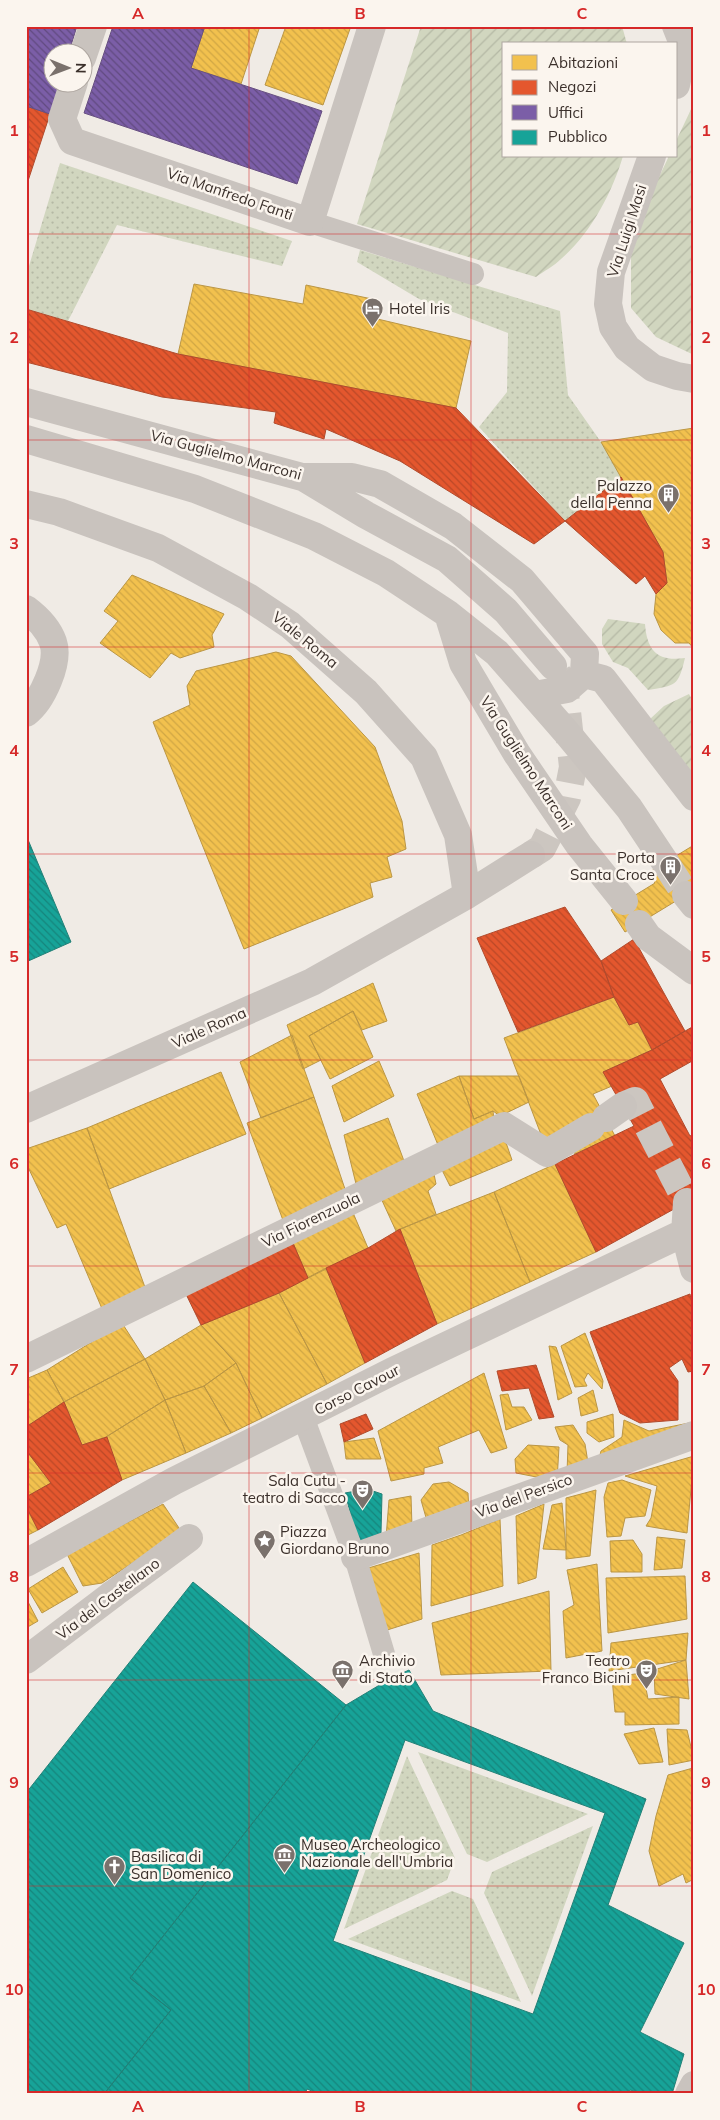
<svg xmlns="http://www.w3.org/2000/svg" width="720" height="2120" font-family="Mulish,sans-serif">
  <defs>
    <pattern id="grass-dots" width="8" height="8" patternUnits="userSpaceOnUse" patternTransform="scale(1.25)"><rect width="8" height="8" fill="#d1d6bf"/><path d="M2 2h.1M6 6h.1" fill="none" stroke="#b4b8a4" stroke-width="1.8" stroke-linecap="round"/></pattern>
    <pattern id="garden-furrows" width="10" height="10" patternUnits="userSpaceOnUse" patternTransform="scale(1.25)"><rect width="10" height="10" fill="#d1d6bf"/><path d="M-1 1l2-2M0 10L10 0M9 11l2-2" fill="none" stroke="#b4b8a4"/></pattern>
    <pattern id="homes-back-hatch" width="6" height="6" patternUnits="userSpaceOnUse" patternTransform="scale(1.25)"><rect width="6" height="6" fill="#f2c14e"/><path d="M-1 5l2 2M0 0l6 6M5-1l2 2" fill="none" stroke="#d0a644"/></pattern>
    <pattern id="shops-back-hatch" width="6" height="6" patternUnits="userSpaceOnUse" patternTransform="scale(1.25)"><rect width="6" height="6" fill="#e4572e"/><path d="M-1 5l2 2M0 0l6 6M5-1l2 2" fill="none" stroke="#ba4827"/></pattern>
    <pattern id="offices-back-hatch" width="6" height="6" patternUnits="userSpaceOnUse" patternTransform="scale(1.25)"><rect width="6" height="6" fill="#7b5ea7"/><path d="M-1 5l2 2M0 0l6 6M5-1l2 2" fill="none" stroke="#614a80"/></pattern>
    <pattern id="public-back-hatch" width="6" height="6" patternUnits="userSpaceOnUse" patternTransform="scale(1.25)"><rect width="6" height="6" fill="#17a398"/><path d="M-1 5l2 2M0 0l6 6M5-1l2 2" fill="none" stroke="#16857c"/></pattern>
  </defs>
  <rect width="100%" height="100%" fill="#f0ebe5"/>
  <path fill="url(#grass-dots)" d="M60,163L292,241L282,266L117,225L68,321L26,309V276Z
    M360,250L560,311L568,395L601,442L621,477L565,521L479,427L507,392L508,333L419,299L357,262Z
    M418,1752L588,1814L487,1862L467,1854Z
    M407,1756L455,1858L447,1880L344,1929Z
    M593,1826L532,1996L484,1893L492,1872Z
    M452,1891L473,1899L521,2002L348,1939Z"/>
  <path fill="url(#garden-furrows)" d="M421,26H622L627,44H504V156H623C612,193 591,233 561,259C554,266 544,271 536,277L357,224Z
    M694,103V355L656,337L631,308V256L658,179L669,156H676V141Z
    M608,619L645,624C647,651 658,662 685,658C678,687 676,685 648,690L628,668L613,662L602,644V629Z
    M689,694L694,703V776L650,719L664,706Z"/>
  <path fill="url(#homes-back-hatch)" stroke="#bb9644" d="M205,26H260L241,84L191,68Z
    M286,26H351L323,105L265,85Z
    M194,284L303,304L306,285L372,299L369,317L471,341L456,408L178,354Z
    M694,428V649L689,643H675L661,630L654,614L656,594L667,583L663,552L601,442Z
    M132,575L224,614L212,635L214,647L180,658L171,653L150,678L100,643L118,621L104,611Z
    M276,652L291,656L375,747L402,821L406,849L387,857L392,877L370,883L373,897L244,949L153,722L190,705L187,686L196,671Z
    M694,845V890L625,932L611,910L655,883L648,873Z
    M373,983L387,1021L362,1030L353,1011L309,1036L321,1060L303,1069L287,1025Z
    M614,997L629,1025L638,1022L652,1050L603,1072L612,1086L593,1094L615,1136L575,1154L571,1145H545L504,1038Z
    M353,1011L373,1057L330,1079L309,1036Z
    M292,1035L314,1097L261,1118L240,1062Z
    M379,1061L394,1096L344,1122L332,1086Z
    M221,1072L246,1134L109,1189L87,1128Z
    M459,1076H519L529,1102L500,1116L493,1111L474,1119Z
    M459,1076L474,1119L493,1111L494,1120L438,1145L417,1094Z
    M314,1097L347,1195L284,1223L247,1123Z
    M388,1118L407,1169L357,1188L344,1135Z
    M87,1128L146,1290L103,1311L66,1224L57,1228L26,1163V1149Z
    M503,1134L512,1160L450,1186L441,1168Z
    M555,1164L596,1252L530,1282L494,1192Z
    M433,1169L436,1184L428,1191L436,1214L396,1231L380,1196Z
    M494,1192L530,1282L437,1324L400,1229Z
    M351,1208L368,1248L308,1278L290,1236Z
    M326,1268L365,1363L327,1384L279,1293Z
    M279,1293L327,1384L262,1418L236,1363L201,1325Z
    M122,1323L145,1359L64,1402L47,1370Z
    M201,1325L236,1363L204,1386L165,1400L145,1359Z
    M585,1333L603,1381L602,1389L588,1373L584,1380L587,1386L575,1387L561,1346Z
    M549,1346L556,1347L572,1393L558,1400Z
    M145,1359L165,1400L106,1437L82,1445L64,1402Z
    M236,1363L262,1418L231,1433L204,1386Z
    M47,1370L64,1402L26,1427V1379Z
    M484,1373L507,1448L491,1453L479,1430L438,1447L443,1463L424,1468V1474L391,1481L378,1431Z
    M204,1386L231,1433L186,1453L165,1400Z
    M593,1390L598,1411L581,1416L578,1398Z
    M508,1394L512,1407H524L532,1420L506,1430L500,1395Z
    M165,1400L186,1453L122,1480L106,1437Z
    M613,1414L614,1437L599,1442L587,1433V1422Z
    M624,1420L649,1431L694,1422L597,1467L601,1451L622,1437Z
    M573,1425L585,1444L589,1469L567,1473L568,1445L560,1440L555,1427Z
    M374,1438L381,1459H346L344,1442Z
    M528,1445L559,1447L557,1481L516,1473L515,1459Z
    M26,1450L51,1483L26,1497Z
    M694,1456L687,1533L646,1526L651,1518L657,1486L625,1476Z
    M622,1480L651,1490L645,1516L625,1518L621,1536L607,1537L604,1497L608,1483Z
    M449,1482L468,1493L469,1512L427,1521L421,1500L433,1484Z
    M596,1490L590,1556L566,1559V1498Z
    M411,1496L412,1527L386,1538L389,1500Z
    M562,1503L566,1550L543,1549L552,1505Z
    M163,1504L181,1531L102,1583L83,1586L67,1554Z
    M544,1504L536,1578L518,1584L516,1516Z
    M26,1506L38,1530L26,1536Z
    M500,1519L503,1586L431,1606L432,1545L461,1535Z
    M657,1537L685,1540L682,1568L654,1570Z
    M633,1540L642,1554V1572H611L610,1541Z
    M419,1553L422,1619L384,1631L365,1569Z
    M597,1564L602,1651L566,1658L563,1611L574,1605L567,1570Z
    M63,1567L78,1592L42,1613L28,1589Z
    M685,1576L687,1619L608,1633L606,1578Z
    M549,1591L551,1671L441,1675L432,1623Z
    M26,1598L38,1621L26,1628Z
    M688,1633L686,1660L609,1671L611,1643Z
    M686,1660L689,1699L655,1694L654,1670Z
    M643,1673L648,1699L679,1697V1724L625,1725V1712H615L612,1677Z
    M654,1728L663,1762L639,1764L624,1734Z
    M667,1729L687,1730L694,1760L669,1765Z
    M693,1768L694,1879L686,1883L683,1874L659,1886L649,1851L656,1816L668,1775Z"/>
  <path fill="url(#shops-back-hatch)" stroke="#b14b2d" d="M26,106L50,114L26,187Z
    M26,309L178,354L456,408L565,521L534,544L400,461L326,429L324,439L274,423L276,412L162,397L26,362Z
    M621,477L663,552L667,583L656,594L645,576L636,584L565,521Z
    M565,907L601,961L614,997L518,1032L477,938Z
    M634,939L685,1031L652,1050L638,1022L629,1025L614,997L601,961Z
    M694,1026V1060L660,1079L690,1136L694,1134V1198L596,1252L555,1164L634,1126L603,1072L652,1050Z
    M400,1229L437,1324L365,1363L326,1268L368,1248Z
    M290,1236L308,1278L279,1293L201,1325L183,1288Z
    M690,1294L694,1313V1371L688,1372L682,1359L669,1368L678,1381V1420L640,1423L620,1413L590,1332Z
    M536,1365L554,1417L539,1419L529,1388L502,1391L497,1371Z
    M64,1402L82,1445L107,1437L122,1480L38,1530L26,1506V1497L51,1483L26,1450V1427Z
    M366,1414L373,1429L344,1442L340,1424Z"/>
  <path fill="url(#offices-back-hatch)" stroke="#685082" d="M26,26H77L69,52H52V82H60L50,114L26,106Z
    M113,26H205L191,68L322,111L297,184L84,113Z"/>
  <path fill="url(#public-back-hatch)" stroke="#228077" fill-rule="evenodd" d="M26,835L71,942L26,962Z
    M367,1489L382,1494L381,1533L358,1542L345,1493Z
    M193,1582L346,1705L130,1978L171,2010L104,2094H26V1793Z
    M409,1670L433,1711L646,1799L608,1905L684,1943L640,2032L684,2054L672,2094H646L630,2090L628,2094H319L307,2089L305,2094H104L171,2010L130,1978L346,1705L388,1680ZM405,1740L605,1813L533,2014L333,1941Z"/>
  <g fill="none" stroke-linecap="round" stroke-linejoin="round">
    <path stroke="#ccc6c0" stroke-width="28" stroke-dasharray="28 14" stroke-linecap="butt" d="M623,1106L635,1101L687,1202"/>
    <path stroke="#ccc6c0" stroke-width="28" stroke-dasharray="28 14" stroke-linecap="butt" d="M531,855L542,848L567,798L573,767L564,684L555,670
      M665,862L686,895"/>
    <path stroke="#c9c3be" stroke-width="22" d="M310,222L473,274
      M303,1417L355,1557L384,1654"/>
    <path stroke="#c9c3be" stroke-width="28" d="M113,1594L189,1538"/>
    <path stroke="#c9c3be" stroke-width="28" d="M82,58L93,26
      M74,82L62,119L72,141L310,222L372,26
      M606,1118L623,1106
      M687,1202L685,1234L694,1269
      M26,1359L504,1126L547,1153L591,1127
      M355,1557L694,1435
      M26,1563L174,1481L393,1371L694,1228
      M26,1660L113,1594
      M689,2094L694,2085"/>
    <path stroke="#c9c3be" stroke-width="28" d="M676,26L684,46L676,85
      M652,156L611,272L608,304L613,327L627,348L653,368L677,376L694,379
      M26,402L302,477H352L380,484L453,526L522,580L585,654L584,674L567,689L535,695
      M26,439L195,489L314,536L386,573L448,614L497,653L567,733L629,808L665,862
      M303,477L366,515L447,559L506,611L553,666
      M26,504L59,512L158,548L248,597L290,625L366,692L424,757L458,835L467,895
      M26,609C38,618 48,628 53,642C60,662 42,701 26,713
      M448,614L463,663L517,754L579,845L624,901
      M584,674L603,679L694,797
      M686,895L694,905
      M639,924L648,937L694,971
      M26,1109L312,982L467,895L531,855"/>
  </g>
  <path fill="none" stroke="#d62828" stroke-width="1" stroke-opacity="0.55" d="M249,26V2094M471,26V2094M26,234H694M26,440H694M26,647H694M26,854H694M26,1060H694M26,1266H694M26,1473H694M26,1680H694M26,1886H694"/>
  <defs>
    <symbol id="hotel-pin" viewBox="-11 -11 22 30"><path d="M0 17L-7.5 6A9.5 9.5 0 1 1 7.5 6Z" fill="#7a716c" stroke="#fbf5ee"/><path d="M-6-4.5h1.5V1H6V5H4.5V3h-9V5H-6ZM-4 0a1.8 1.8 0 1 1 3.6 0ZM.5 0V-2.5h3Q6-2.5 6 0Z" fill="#fff"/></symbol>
    <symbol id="building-pin" viewBox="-11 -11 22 30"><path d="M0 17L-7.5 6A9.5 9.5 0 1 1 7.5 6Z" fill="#7a716c" stroke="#fbf5ee"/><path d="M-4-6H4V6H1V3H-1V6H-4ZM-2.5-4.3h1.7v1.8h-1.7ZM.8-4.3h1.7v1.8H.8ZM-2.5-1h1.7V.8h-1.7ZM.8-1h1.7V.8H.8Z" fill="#fff"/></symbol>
    <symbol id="theatre-pin" viewBox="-11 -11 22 30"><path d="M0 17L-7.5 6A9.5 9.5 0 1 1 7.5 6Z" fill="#7a716c" stroke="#fbf5ee"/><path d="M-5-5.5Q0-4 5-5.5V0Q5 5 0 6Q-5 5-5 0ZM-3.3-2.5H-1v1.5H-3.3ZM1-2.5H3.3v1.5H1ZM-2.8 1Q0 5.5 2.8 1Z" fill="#fff"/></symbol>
    <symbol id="sight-pin" viewBox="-11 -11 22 30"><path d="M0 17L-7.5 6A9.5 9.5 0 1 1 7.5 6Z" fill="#7a716c" stroke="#fbf5ee"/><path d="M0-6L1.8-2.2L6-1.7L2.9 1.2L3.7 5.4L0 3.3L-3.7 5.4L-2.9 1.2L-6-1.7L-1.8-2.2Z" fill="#fff"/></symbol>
    <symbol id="museum-pin" viewBox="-11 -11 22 30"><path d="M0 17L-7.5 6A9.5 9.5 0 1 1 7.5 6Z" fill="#7a716c" stroke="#fbf5ee"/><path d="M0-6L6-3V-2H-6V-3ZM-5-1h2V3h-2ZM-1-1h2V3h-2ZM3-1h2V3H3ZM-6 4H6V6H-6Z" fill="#fff"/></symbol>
    <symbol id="church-pin" viewBox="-11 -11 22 30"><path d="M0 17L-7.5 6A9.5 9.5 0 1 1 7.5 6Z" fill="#7a716c" stroke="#fbf5ee"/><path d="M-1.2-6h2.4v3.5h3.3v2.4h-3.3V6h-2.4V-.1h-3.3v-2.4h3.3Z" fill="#fff"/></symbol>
  </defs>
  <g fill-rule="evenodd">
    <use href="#hotel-pin" x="360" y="296" width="25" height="34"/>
    <use href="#building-pin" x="656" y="482" width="25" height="34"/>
    <use href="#building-pin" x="658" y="854" width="25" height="34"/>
    <use href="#theatre-pin" x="350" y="1478" width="25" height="34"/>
    <use href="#sight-pin" x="252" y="1528" width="25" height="34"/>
    <use href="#museum-pin" x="330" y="1658" width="25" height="34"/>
    <use href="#theatre-pin" x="634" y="1658" width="25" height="34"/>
    <use href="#museum-pin" x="272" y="1842" width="25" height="34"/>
    <use href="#church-pin" x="102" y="1854" width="25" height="34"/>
  </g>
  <g text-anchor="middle" stroke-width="5" stroke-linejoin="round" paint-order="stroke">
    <g font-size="15" fill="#3b302b" stroke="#fbf5ee">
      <text transform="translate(230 194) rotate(19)" y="5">Via Manfredo Fanti</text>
      <text transform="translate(627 231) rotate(-72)" y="5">Via Luigi Masi</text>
      <text transform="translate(226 455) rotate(15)" y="5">Via Guglielmo Marconi</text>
      <text transform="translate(305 640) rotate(39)" y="5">Viale Roma</text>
      <text transform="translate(526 763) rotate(57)" y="5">Via Guglielmo Marconi</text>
      <text transform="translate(209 1028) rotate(-24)" y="5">Viale Roma</text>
      <text transform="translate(311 1220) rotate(-26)" y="5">Via Fiorenzuola</text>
      <text transform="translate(357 1390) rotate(-27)" y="5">Corso Cavour</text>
      <text transform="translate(524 1496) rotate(-20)" y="5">Via del Persico</text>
      <text transform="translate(108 1599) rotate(-37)" y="5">Via del Castellano</text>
    </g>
    <g font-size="15" fill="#3b302b" stroke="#fbf5ee" text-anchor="start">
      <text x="389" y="314">Hotel Iris</text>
      <text x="652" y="491" text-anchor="end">Palazzo<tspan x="652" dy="17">della Penna</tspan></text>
      <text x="655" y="863" text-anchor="end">Porta<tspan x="655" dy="17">Santa Croce</tspan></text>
      <text x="346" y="1486" text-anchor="end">Sala Cutu -<tspan x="346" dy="17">teatro di Sacco</tspan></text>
      <text x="280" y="1537">Piazza<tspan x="280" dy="17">Giordano Bruno</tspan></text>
      <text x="359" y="1666">Archivio<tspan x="359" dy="17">di Stato</tspan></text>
      <text x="630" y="1666" text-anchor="end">Teatro<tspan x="630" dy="17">Franco Bicini</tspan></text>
      <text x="301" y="1850">Museo Archeologico<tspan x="301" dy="17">Nazionale dell'Umbria</tspan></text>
      <text x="131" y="1862">Basilica di<tspan x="131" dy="17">San Domenico</tspan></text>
    </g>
  </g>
  <rect width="720" height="2120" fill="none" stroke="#fbf5ee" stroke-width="55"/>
  <rect x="502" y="42" width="175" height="115" fill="#fbf5ee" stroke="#aea6a0"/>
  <rect x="512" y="55" width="25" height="15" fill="#f2c14e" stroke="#aea6a0"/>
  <text x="548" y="68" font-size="15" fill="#3b302b">Abitazioni</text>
  <rect x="512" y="80" width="25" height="15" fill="#e4572e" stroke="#aea6a0"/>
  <text x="548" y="92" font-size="15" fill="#3b302b">Negozi</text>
  <rect x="512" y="105" width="25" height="15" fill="#7b5ea7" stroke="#aea6a0"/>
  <text x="548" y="118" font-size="15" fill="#3b302b">Uffici</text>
  <rect x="512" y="130" width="25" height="15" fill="#17a398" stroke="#aea6a0"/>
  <text x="548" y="142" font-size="15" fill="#3b302b">Pubblico</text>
  <g transform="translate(68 68) rotate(91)"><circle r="24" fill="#fbf5ee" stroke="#aea6a0"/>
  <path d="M0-4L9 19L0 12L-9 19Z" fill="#7a716c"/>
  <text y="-8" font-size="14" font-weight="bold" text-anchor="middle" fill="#3b302b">N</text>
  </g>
  <rect x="28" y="28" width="664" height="2064" fill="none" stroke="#d62828" stroke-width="2"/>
  <g font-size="16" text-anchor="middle" font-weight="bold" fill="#d62828">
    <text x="138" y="19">A</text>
    <text x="360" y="19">B</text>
    <text x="582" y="19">C</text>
    <text x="14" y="136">1</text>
    <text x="706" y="136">1</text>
    <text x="14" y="343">2</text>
    <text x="706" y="343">2</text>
    <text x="14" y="549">3</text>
    <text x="706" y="549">3</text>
    <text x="14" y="756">4</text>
    <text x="706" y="756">4</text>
    <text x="14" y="962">5</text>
    <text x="706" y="962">5</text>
    <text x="14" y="1169">6</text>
    <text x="706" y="1169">6</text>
    <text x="14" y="1375">7</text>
    <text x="706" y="1375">7</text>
    <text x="14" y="1582">8</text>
    <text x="706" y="1582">8</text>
    <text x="14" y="1788">9</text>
    <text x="706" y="1788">9</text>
    <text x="14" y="1995">10</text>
    <text x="706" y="1995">10</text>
    <text x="138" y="2112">A</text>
    <text x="360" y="2112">B</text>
    <text x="582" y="2112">C</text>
  </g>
</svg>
